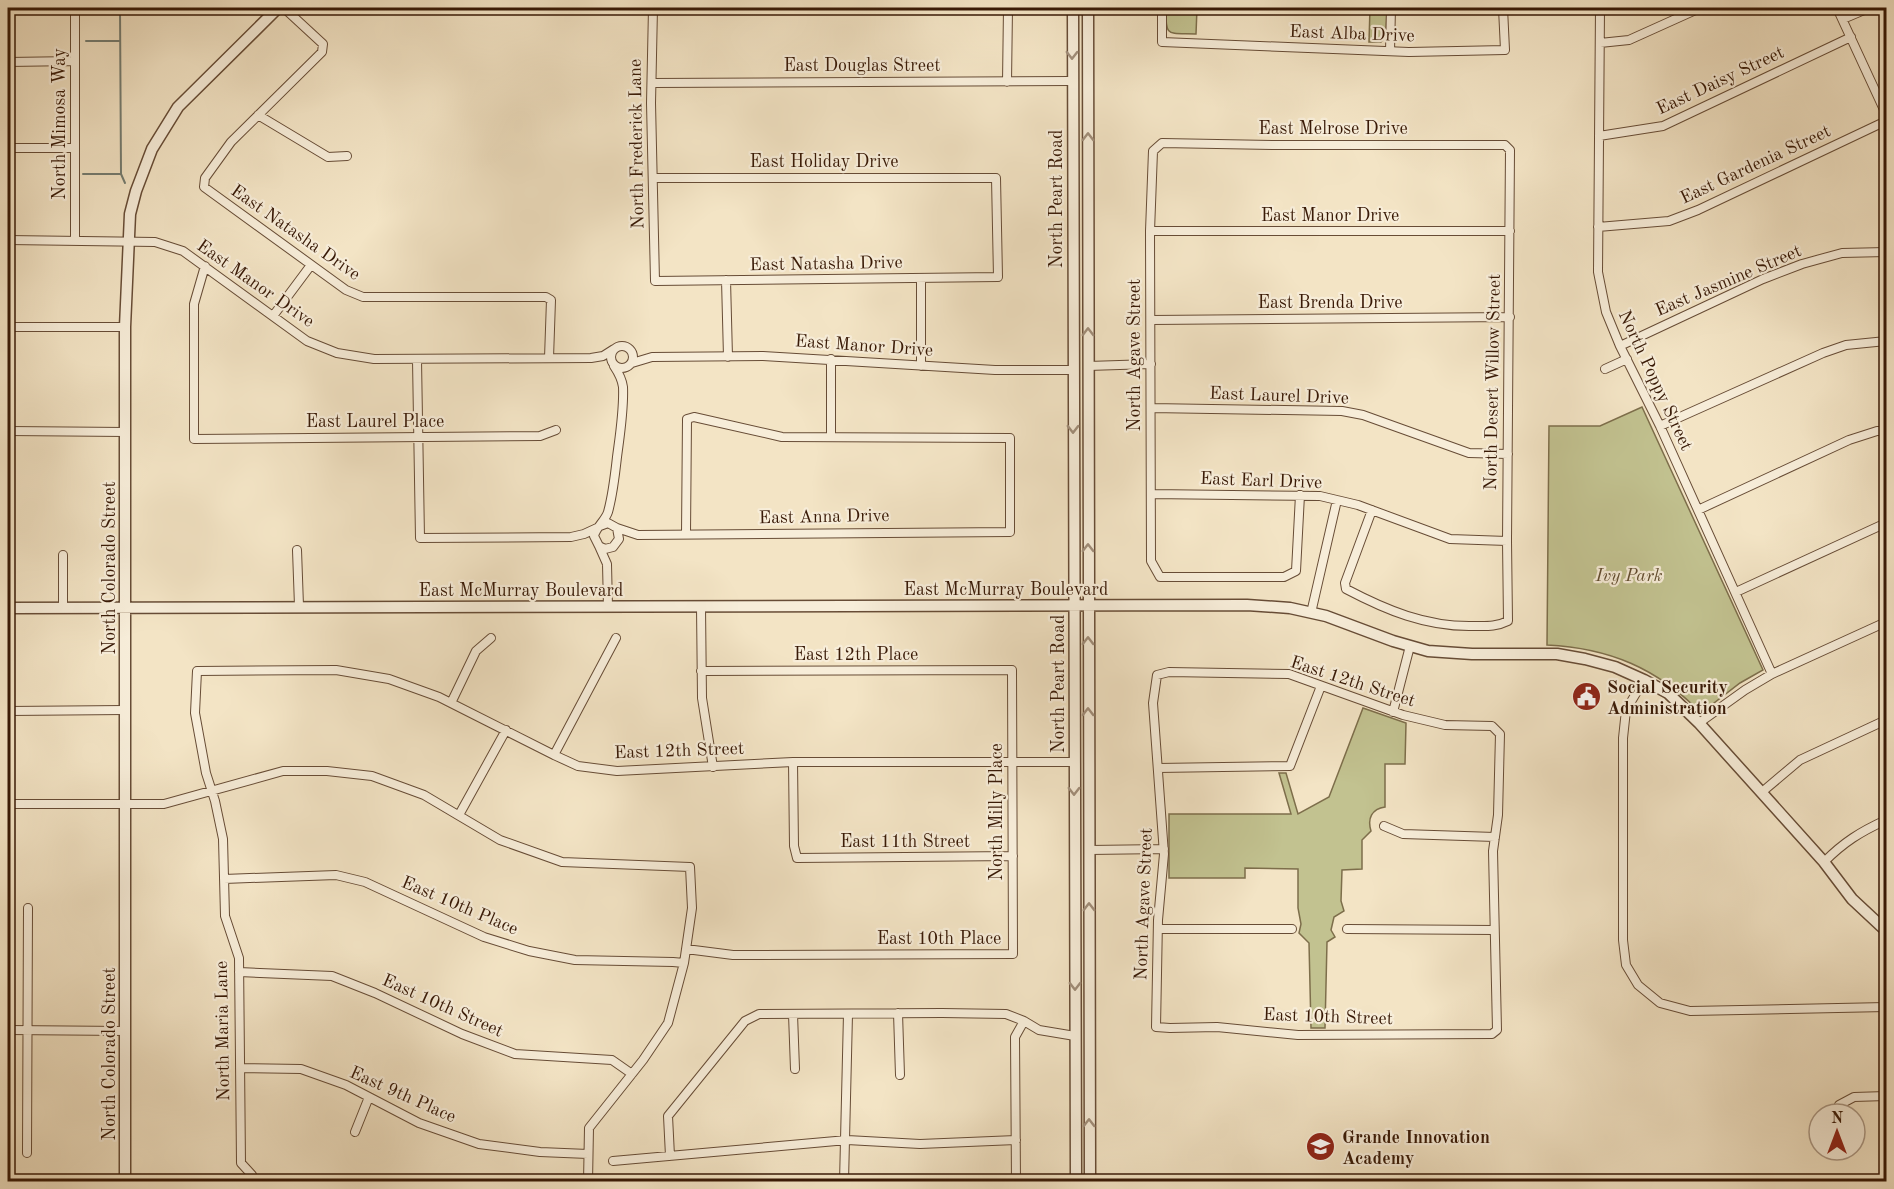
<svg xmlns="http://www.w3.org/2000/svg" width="1894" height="1189" font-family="'Old Standard TT',serif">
  <rect width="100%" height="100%" fill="#f3e4c5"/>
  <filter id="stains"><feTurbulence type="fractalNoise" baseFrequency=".00333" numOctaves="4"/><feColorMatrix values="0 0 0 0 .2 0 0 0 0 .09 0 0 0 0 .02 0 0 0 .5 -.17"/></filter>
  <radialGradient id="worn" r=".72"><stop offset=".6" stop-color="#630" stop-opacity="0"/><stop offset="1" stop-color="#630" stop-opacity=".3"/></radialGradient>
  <path fill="#c2c290" stroke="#7d6e4b" stroke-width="1.5" d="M1166,8H1197L1196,34C1168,33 1165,38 1166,8Z
    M1370,8H1387L1386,36L1381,42H1369Z
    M1642,407L1763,670L1740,683L1701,713C1657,668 1609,648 1547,645L1549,426H1600Z
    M1363,708L1406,723L1405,764H1385V807C1372,809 1367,818 1371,831L1362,840V869L1342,870L1341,901L1344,911L1334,917L1331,930L1335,937L1327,942L1325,1028H1311L1309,943L1299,933L1301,924L1298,908V869L1245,868V878H1169V814H1291L1279,773H1286L1298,814L1329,797Z"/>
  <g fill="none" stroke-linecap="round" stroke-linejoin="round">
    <path stroke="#747c71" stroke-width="2" d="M120,8L121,174L125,183
      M86,41H119
      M83,174H121"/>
    <defs>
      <path id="minor" d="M75,8V240
        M284,8L323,44L322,52L231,142L205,178L204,187L346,290L363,297H546L551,300L549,358
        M1162,8V42L1409,52L1505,50L1503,8
        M1600,8L1598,272L1606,312L1620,346L1660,426L1772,674
        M1837,8L1886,114
        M1843,19L1869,8
        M1600,43L1629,40L1700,8
        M1390,51L1391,8
        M8,62L75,61
        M1007,82L1008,8
        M652,83L1072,81
        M258,115L328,157L347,156
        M1599,136L1663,126L1851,37
        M8,148H75
        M653,178H996L998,277L655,281L651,103L653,8
        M1598,227L1669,221L1698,210L1886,121
        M1150,231H1510
        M8,240L155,242L183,251L307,341L337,353L374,359L591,358L603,356L614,349
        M205,266L194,304V439L540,436L556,430
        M921,278V366
        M726,280L728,357
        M273,316L311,265
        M1151,320L1510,317
        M8,327H125
        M611 357a11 11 0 1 1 22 0a11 11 0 1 1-22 0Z
        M1620,346L1763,279L1802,264L1842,253L1886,252
        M831,359V437
        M417,360L420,538L571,537L584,534L597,528
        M632,363L652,357L763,356L995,370H1073
        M1088,366L1151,364
        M1605,369L1627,359
        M1151,408L1342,411L1363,415L1469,453L1508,454
        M1660,426L1823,353L1846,345L1886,341
        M8,431L126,432
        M1151,494L1320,496L1358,505L1450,539L1507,541
        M1300,495L1296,571L1284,577H1160L1151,561L1150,231L1153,151L1162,143L1272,145H1505L1510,150L1507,541L1508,621C1496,627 1486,626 1473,626C1426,627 1386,610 1346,589L1345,583L1372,510
        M1698,510L1849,440L1877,431H1886
        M600,526L608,523L617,528L619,539L613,547L605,549L599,546L594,536C596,527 605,521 608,512C613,494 615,475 617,457C620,434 624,410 623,387C622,379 618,372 614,366
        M617,528L638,535L1010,532V438L782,437L694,417L687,419L686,534
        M599,546L607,564L608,607
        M297,550L299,606
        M63,555V607
        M1736,592L1886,523
        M701,607L702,698L713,767
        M1311,613L1337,500
        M1169,672L1289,674L1403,715L1445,725L1492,726L1500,734L1498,815L1493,851L1497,1030L1492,1034L1298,1035L1217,1027L1170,1028L1156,1027L1158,920L1164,854L1153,703L1157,675Z
        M1644,680L1626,710L1623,738V940L1626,965L1638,985L1660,1003L1690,1011L1886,1007
        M451,703L476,651L491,638
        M8,711L125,710
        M1393,712L1410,646
        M1699,723L1745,690L1772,674L1886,622
        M554,755L616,638
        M793,762L794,846L797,858L1013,856
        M1158,768L1290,766L1321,686
        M1762,792L1800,760L1886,720
        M8,804H164L283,771H327L372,776L424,795L500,840L562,862L690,867L692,908L684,963L668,1023L643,1060L589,1128L588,1182
        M459,815L506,730
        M1384,826L1403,834L1495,837
        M1089,850L1164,849
        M1824,862C1844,842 1860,832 1886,820
        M224,879L336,875L365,882L484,937L529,951L575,960L673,962L684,963
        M1158,929H1292
        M1347,929L1494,930
        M686,949L733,955L1013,954L1012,670L701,671
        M239,972L332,976L375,993L462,1034L515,1054L612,1060L632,1074
        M898,1013L900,1075
        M793,1014L795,1069
        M8,1030L125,1031
        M240,1068L301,1069L346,1085L419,1123L479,1144L540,1152L588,1154
        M1839,1105L1854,1097L1886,1096
        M355,1132L369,1097
        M27,1153L28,908
        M670,1156L668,1116L745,1021L759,1014L942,1013L1006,1014L1024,1021L1039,1030L1075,1036
        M613,1161L847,1140L920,1144L1016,1140
        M252,1175L241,1163L239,958L225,916L223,839L215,801L206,773L195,713L197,671L336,670L389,679L439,697L554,755L578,766L617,771L793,762H1074
        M844,1182L848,1014
        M1016,1182L1015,1037L1024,1021"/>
      <path id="tertiary" d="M1073,8L1076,1182
        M1088,8L1090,1182
        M8,608L1247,605L1290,608L1326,616L1393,641L1428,651L1472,654H1557L1585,659L1615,667L1644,680L1668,693L1699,723L1824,862L1852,899L1882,927L1886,930
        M125,1182V327L130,214L136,191L152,149L178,107L278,8"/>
    </defs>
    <use href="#minor" stroke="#674c36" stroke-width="10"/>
    <use href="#tertiary" stroke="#674c36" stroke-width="13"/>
    <use href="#minor" stroke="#f7edd9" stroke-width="8"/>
    <use href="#tertiary" stroke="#f7edd9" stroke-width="10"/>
  </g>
  <defs><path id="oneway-chevron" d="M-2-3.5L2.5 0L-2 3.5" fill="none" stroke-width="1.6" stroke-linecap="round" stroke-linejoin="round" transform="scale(1.5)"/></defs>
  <g stroke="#a18e7a">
    <use href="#oneway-chevron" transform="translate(1072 55) rotate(90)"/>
    <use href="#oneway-chevron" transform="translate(1088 137) rotate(-90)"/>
    <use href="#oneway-chevron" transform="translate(1088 332) rotate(-90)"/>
    <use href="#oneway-chevron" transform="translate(1073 429) rotate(90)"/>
    <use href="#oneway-chevron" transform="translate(1088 548) rotate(-90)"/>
    <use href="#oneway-chevron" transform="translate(1088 641) rotate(-90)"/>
    <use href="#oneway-chevron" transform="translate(1088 712) rotate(-90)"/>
    <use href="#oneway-chevron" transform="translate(1074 791) rotate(90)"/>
    <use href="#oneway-chevron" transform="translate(1089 907) rotate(-90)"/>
    <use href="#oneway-chevron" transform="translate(1075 986) rotate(90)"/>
    <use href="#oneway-chevron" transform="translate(1089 1123) rotate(-90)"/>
  </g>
  <defs>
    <symbol id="civic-disc" viewBox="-11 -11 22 22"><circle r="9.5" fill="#8f2418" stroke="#f7edd9"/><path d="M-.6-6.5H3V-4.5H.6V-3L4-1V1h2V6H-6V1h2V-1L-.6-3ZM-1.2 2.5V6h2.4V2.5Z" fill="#fff"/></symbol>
    <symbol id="school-disc" viewBox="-11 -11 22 22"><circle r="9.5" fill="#8f2418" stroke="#f7edd9"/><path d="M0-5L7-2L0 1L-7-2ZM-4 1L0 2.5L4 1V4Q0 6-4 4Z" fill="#fff"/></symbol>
  </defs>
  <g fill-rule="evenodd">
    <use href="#civic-disc" x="1570" y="680" width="33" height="33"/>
    <use href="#school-disc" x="1304" y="1130" width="33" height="33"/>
  </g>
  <g text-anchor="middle" stroke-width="4.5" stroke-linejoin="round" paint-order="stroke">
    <g font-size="18" fill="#381906" stroke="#f7edd9">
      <text transform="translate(1352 33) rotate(2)" y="6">East Alba Drive</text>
      <text x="862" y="71">East Douglas Street</text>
      <text transform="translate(1720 80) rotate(-25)" y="6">East Daisy Street</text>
      <text transform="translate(59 124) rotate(-90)" y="6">North Mimosa Way</text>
      <text x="1333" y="134">East Melrose Drive</text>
      <text transform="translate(636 144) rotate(-91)" y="6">North Frederick Lane</text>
      <text x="824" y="167">East Holiday Drive</text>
      <text transform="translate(1755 164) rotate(-25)" y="6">East Gardenia Street</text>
      <text transform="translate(1056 199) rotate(-90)" y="6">North Peart Road</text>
      <text x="1330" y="221">East Manor Drive</text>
      <text transform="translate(296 232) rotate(35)" y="6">East Natasha Drive</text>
      <text transform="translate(826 263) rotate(-1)" y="6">East Natasha Drive</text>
      <text transform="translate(1728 280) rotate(-23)" y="6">East Jasmine Street</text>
      <text transform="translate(256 283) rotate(35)" y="6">East Manor Drive</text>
      <text x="1330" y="308">East Brenda Drive</text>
      <text transform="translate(864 345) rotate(4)" y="6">East Manor Drive</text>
      <text transform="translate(1134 355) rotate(-90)" y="6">North Agave Street</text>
      <text transform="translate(1656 380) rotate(65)" y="6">North Poppy Street</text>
      <text transform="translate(1492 382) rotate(-89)" y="6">North Desert Willow Street</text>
      <text transform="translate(1279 395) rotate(2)" y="6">East Laurel Drive</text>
      <text x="375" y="427">East Laurel Place</text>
      <text transform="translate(1261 480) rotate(2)" y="6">East Earl Drive</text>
      <text transform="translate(824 516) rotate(-1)" y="6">East Anna Drive</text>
      <text transform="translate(109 568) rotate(-90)" y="6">North Colorado Street</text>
      <text x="1006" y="595">East McMurray Boulevard</text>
      <text x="521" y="596">East McMurray Boulevard</text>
      <text x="856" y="660">East 12th Place</text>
      <text transform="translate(1353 681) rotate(18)" y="6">East 12th Street</text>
      <text transform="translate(1058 684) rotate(-90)" y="6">North Peart Road</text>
      <text transform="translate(679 750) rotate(-2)" y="6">East 12th Street</text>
      <text transform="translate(996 812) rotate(-90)" y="6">North Milly Place</text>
      <text x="905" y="847">East 11th Street</text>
      <text transform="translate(1143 904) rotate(-88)" y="6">North Agave Street</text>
      <text transform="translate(460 905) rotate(23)" y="6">East 10th Place</text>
      <text x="939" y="944">East 10th Place</text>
      <text transform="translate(443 1005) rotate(24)" y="6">East 10th Street</text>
      <text transform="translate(1328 1016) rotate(2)" y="6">East 10th Street</text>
      <text transform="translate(222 1031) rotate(-91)" y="6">North Maria Lane</text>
      <text transform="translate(109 1054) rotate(-90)" y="6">North Colorado Street</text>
      <text transform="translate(403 1094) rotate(24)" y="6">East 9th Place</text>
    </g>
    <g font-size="18" font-style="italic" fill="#614c2f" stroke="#f7edd9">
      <text x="1629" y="581">Ivy Park</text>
    </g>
    <g font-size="18" font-weight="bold" fill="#381906" stroke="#f7edd9" text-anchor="start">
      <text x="1607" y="693">Social Security<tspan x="1607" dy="21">Administration</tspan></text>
      <text x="1342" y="1143">Grande Innovation<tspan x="1342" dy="21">Academy</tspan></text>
    </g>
  </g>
  <rect width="1894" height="1189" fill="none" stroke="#f3e4c5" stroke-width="30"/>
  <rect x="9" y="9" width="1876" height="1171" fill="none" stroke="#381906" stroke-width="3"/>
  <rect x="15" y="15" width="1864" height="1159" fill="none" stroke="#381906" stroke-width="1.5"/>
  <g transform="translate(1837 1132)"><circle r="28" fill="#f7edd9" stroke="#ab9885" stroke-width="1.5"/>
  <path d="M0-4.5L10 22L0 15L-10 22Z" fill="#8f2418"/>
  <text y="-9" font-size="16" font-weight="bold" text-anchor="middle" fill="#381906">N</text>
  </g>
  <rect width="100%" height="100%" filter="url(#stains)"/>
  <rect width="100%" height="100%" fill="url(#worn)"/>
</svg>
